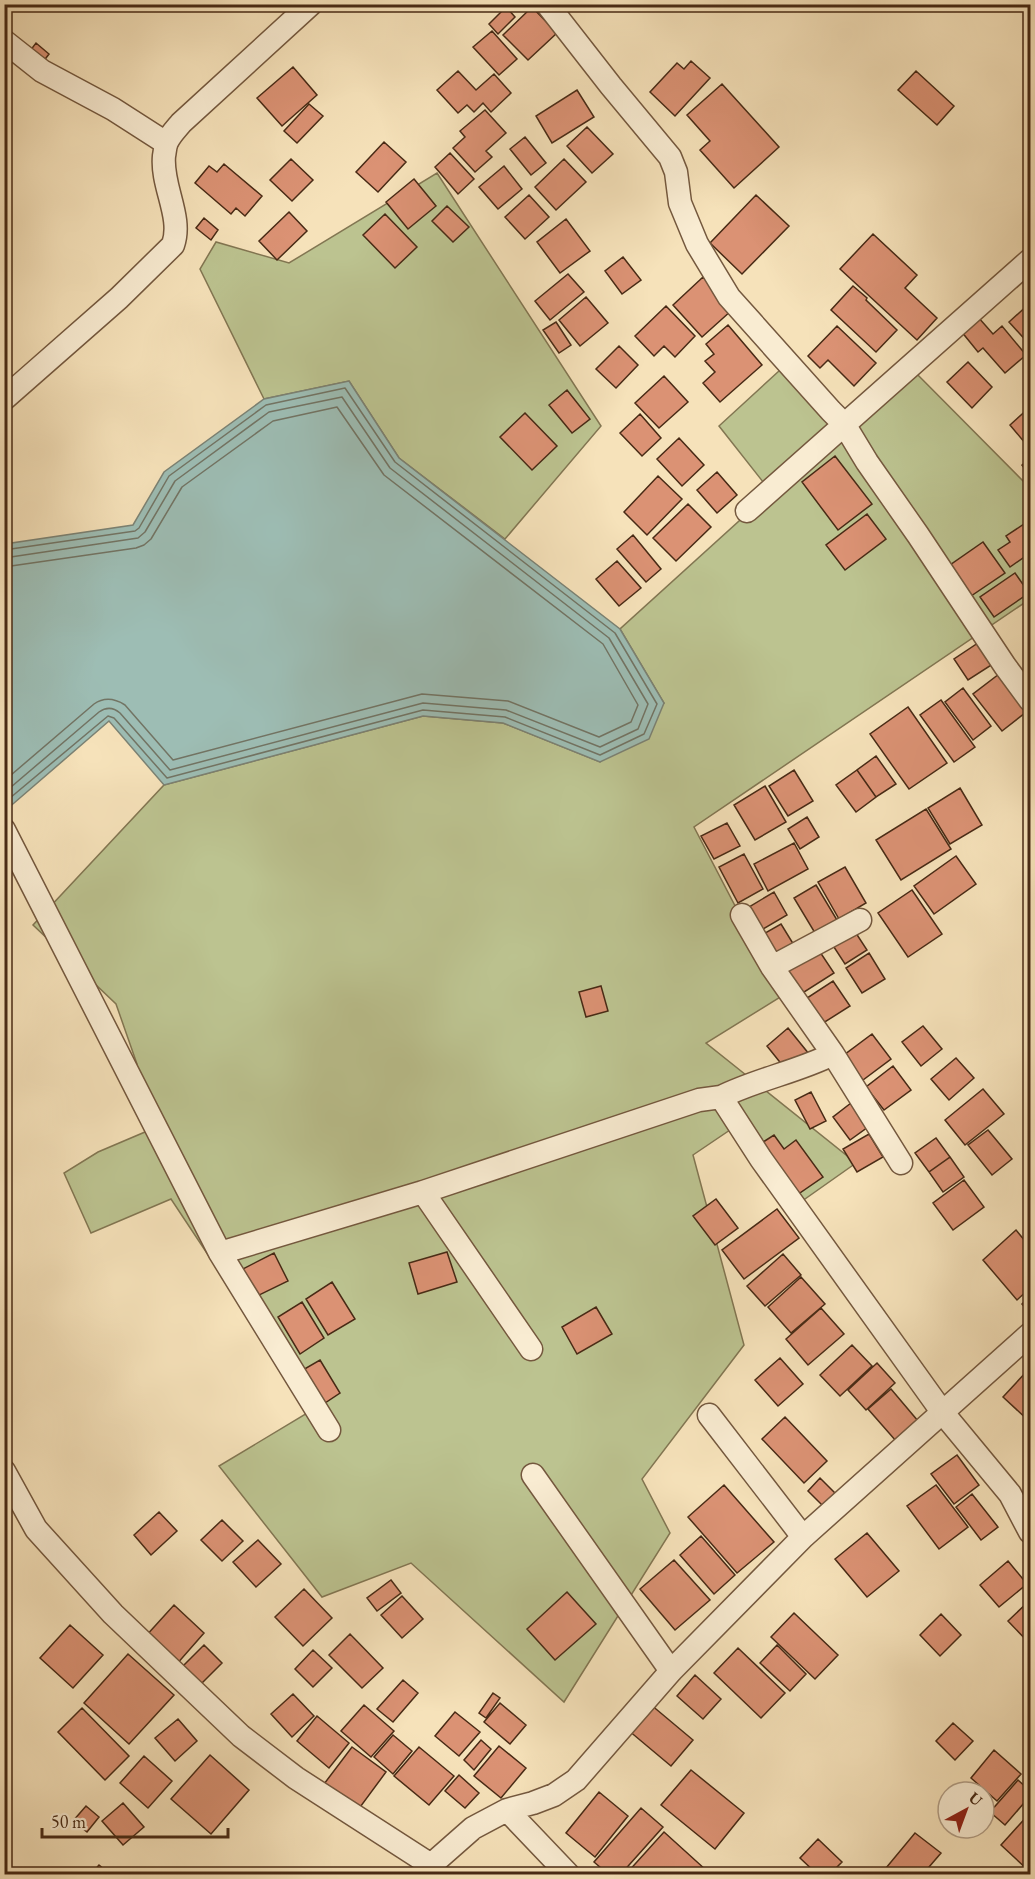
<svg xmlns="http://www.w3.org/2000/svg" width="1035" height="1879" font-family="'EB Garamond',serif">
  <rect width="100%" height="100%" fill="#f6e2ba"/>
  <filter id="stains"><feTurbulence type="fractalNoise" baseFrequency=".00333" numOctaves="4"/><feColorMatrix values="0 0 0 0 .2 0 0 0 0 .09 0 0 0 0 .02 0 0 0 .5 -.17"/></filter>
  <radialGradient id="worn" r=".72"><stop offset=".6" stop-color="#630" stop-opacity="0"/><stop offset="1" stop-color="#630" stop-opacity=".3"/></radialGradient>
  <path fill="#bcc390" stroke="#827652" stroke-width="1.5" d="M437,173L601,426L505,539L399,458L349,381L264,399L200,269L216,242L289,263Z
    M791,360L839,420L906,363L1030,488V599L694,827L782,996L706,1043L856,1163L795,1206L733,1128L693,1155L744,1345L642,1479L670,1533L564,1702L411,1563L322,1597L219,1466L319,1406L228,1285L171,1199L91,1233L64,1173L98,1152L152,1129L124,1069L137,1064L116,1004L33,925L164,785L423,716L503,723L600,762L664,703L620,629L771,492L719,426Z"/>
  <path fill="#9dbdb4" stroke="#7b8274" stroke-width="1.5" d="M349,381L399,458L620,629L664,703L649,739L600,762L503,723L423,716L164,785L109,721L6,810L4,807L5,544L133,525L164,472L264,399Z"/>
  <g fill="none" stroke-linecap="round" stroke-linejoin="round">
    <path stroke="#727464" stroke-width="1.5" d="M4,550L135,531L139,528L169,476L266,405L345,388L395,462L615,633L657,704L644,734L600,755L505,717L423,710L167,778L114,718L108,716L4,803
      M4,558L138,538L145,532L175,481L269,412L342,397L390,468L609,638L648,704L638,729L600,747L506,710L423,703L170,770L120,713C113,707 106,707 99,712L4,793
      M4,567L136,548L144,545L151,539L182,487L273,421L337,407L384,475L603,644L638,705L631,722L599,737L508,701L422,694L173,760L125,705C114,698 104,697 94,704L4,781"/>
  </g>
  <path fill="#db9274" stroke="#482a15" stroke-width="1.5" d="M506,7L515,17L498,34L489,24Z
    M532,7L557,33L528,60L503,35Z
    M492,31L517,59L499,75L473,47Z
    M36,43L49,54L40,66L26,56Z
    M691,61L710,78L675,116L650,92L677,63L684,69Z
    M293,67L317,95L282,126L257,98Z
    M458,71L476,90L494,74L511,93L491,112L483,103L474,112L467,105L458,113L437,90Z
    M916,71L954,106L937,125L898,90Z
    M722,84L779,147L734,188L700,150L710,141L687,115Z
    M577,90L594,117L552,143L536,116Z
    M309,104L323,116L297,143L284,131Z
    M485,110L506,133L486,151L492,157L475,172L453,148L465,137L460,131Z
    M587,127L613,154L592,173L567,146Z
    M525,137L546,163L531,175L510,149Z
    M384,142L406,162L378,192L356,172Z
    M450,153L474,179L458,194L435,167Z
    M291,159L313,180L292,201L270,180Z
    M564,159L586,182L556,210L535,187Z
    M224,164L262,196L245,216L236,208L231,214L195,183L209,166L217,172Z
    M504,166L522,189L498,209L479,187Z
    M414,179L436,206L408,229L386,202Z
    M529,195L549,217L525,239L505,217Z
    M756,195L789,226L742,274L710,243Z
    M447,206L469,227L453,242L432,221Z
    M289,212L307,231L277,260L259,241Z
    M385,214L417,247L395,268L363,235Z
    M204,218L218,230L211,240L196,228Z
    M566,219L590,251L560,273L537,242Z
    M873,234L917,275L905,288L937,318L917,340L840,269Z
    M623,257L641,280L622,294L605,271Z
    M568,274L584,292L550,320L535,301Z
    M703,277L732,310L702,337L673,305Z
    M853,286L867,298L866,300L897,330L876,352L831,310Z
    M586,297L608,323L580,346L559,320Z
    M1030,303V345L1009,322Z
    M666,306L695,336L675,357L664,346L654,356L635,336Z
    M978,317L993,334L1002,326L1026,355L1005,373L983,348L978,352L961,331Z
    M556,322L571,345L559,353L543,330Z
    M728,325L762,365L720,402L703,383L715,372L705,361L714,354L706,344Z
    M837,326L876,363L854,386L828,360L820,368L808,356Z
    M619,346L638,365L616,388L596,369Z
    M968,362L992,387L972,408L947,382Z
    M664,376L688,402L659,428L635,403Z
    M567,390L590,419L572,433L549,405Z
    M1030,407V449L1010,425Z
    M525,413L557,446L532,470L500,437Z
    M640,414L661,438L642,456L620,433Z
    M679,438L704,465L682,486L657,459Z
    M835,456L872,504L838,530L802,482Z
    M1030,458V476L1022,465Z
    M717,472L737,495L717,513L697,490Z
    M658,476L682,499L647,535L624,512Z
    M688,504L711,527L676,561L653,538Z
    M867,514L886,539L845,570L826,545Z
    M1030,520V553L1010,567L998,550L1010,542L1006,536Z
    M633,535L661,569L646,582L617,549Z
    M983,542L1005,573L971,596L950,565Z
    M617,561L641,588L619,606L596,579Z
    M1015,573L1029,593L994,617L980,597Z
    M981,641L996,662L968,680L954,659Z
    M1003,671L1030,709L1002,731L973,694Z
    M963,688L991,726L973,740L945,702Z
    M941,700L975,747L954,762L920,715Z
    M908,707L947,763L909,789L870,734Z
    M876,756L896,784L876,797L857,770Z
    M794,770L813,801L788,816L769,786Z
    M857,770L876,797L856,812L836,785Z
    M765,786L786,822L755,840L734,805Z
    M960,788L982,825L950,844L928,808Z
    M926,809L951,849L901,880L876,840Z
    M807,817L819,837L800,849L788,829Z
    M727,823L740,846L714,859L701,836Z
    M794,843L808,869L768,891L754,864Z
    M744,854L763,889L738,903L719,867Z
    M956,856L976,884L934,914L914,886Z
    M845,867L866,903L839,919L818,882Z
    M816,885L840,925L818,938L794,898Z
    M912,890L942,934L908,957L878,913Z
    M774,892L787,915L758,932L744,910Z
    M781,924L797,950L776,963L760,936Z
    M852,927L867,950L845,964L830,941Z
    M816,946L834,973L801,994L783,967Z
    M869,953L885,979L862,993L846,968Z
    M833,981L850,1006L820,1025L804,1000Z
    M601,986L608,1011L586,1017L579,992Z
    M923,1026L942,1049L921,1066L902,1042Z
    M788,1028L809,1054L787,1071L767,1046Z
    M872,1034L891,1059L863,1080L844,1055Z
    M956,1058L974,1078L949,1100L931,1079Z
    M893,1066L911,1090L884,1110L866,1087Z
    M983,1089L1004,1114L965,1145L945,1120Z
    M811,1092L826,1121L810,1129L795,1100Z
    M851,1103L868,1127L850,1140L833,1117Z
    M988,1130L1012,1159L992,1175L968,1145Z
    M869,1134L883,1157L857,1172L843,1149Z
    M774,1135L784,1149L796,1140L823,1177L794,1197L757,1146Z
    M936,1138L950,1157L929,1172L915,1153Z
    M950,1157L964,1177L943,1192L929,1172Z
    M964,1180L984,1207L953,1230L933,1203Z
    M716,1199L738,1228L715,1245L693,1216Z
    M777,1209L799,1238L744,1279L722,1250Z
    M1016,1230L1030,1247V1288L1017,1300L983,1260Z
    M447,1252L457,1282L418,1294L409,1263Z
    M274,1253L288,1281L251,1299L237,1272Z
    M783,1254L801,1275L765,1306L747,1286Z
    M801,1277L825,1304L791,1333L768,1307Z
    M332,1282L355,1319L328,1335L306,1299Z
    M1030,1296V1313L1022,1304Z
    M302,1302L324,1338L300,1354L278,1317Z
    M596,1307L612,1334L577,1354L562,1327Z
    M821,1308L844,1334L808,1365L786,1339Z
    M852,1345L872,1366L840,1396L820,1375Z
    M780,1358L803,1384L778,1406L755,1380Z
    M320,1360L340,1393L322,1405L301,1371Z
    M877,1363L895,1383L866,1410L848,1390Z
    M1028,1370L1030,1373V1422L1003,1397Z
    M891,1389L918,1421L896,1441L868,1409Z
    M785,1417L827,1461L804,1483L762,1439Z
    M957,1455L979,1485L954,1504L931,1474Z
    M820,1478L835,1493L823,1506L808,1491Z
    M724,1485L774,1542L737,1573L688,1517Z
    M936,1485L968,1527L939,1549L907,1506Z
    M972,1494L998,1527L981,1540L956,1507Z
    M159,1512L177,1531L151,1555L134,1535Z
    M222,1520L243,1541L222,1561L201,1540Z
    M867,1533L899,1571L867,1597L835,1559Z
    M701,1536L735,1575L714,1594L680,1555Z
    M258,1540L281,1564L256,1587L233,1562Z
    M674,1560L710,1600L675,1630L640,1589Z
    M1008,1561L1027,1584L999,1607L980,1585Z
    M391,1580L401,1593L377,1611L367,1598Z
    M304,1589L332,1618L303,1646L275,1617Z
    M567,1592L596,1624L555,1660L527,1629Z
    M402,1596L423,1619L402,1638L381,1615Z
    M1030,1600V1642L1029,1643L1008,1621Z
    M174,1605L204,1633L176,1665L145,1637Z
    M794,1613L838,1655L815,1679L771,1637Z
    M941,1614L961,1635L940,1656L920,1635Z
    M70,1625L103,1655L73,1688L40,1658Z
    M350,1634L383,1668L362,1688L329,1655Z
    M204,1645L222,1663L201,1684L183,1666Z
    M777,1645L806,1674L790,1691L760,1663Z
    M738,1648L785,1693L761,1718L714,1673Z
    M313,1650L332,1668L313,1687L295,1669Z
    M128,1654L174,1695L129,1744L84,1703Z
    M695,1675L721,1699L703,1719L677,1696Z
    M403,1680L418,1693L393,1722L377,1709Z
    M493,1693L500,1698L486,1718L479,1713Z
    M293,1694L314,1716L292,1737L271,1714Z
    M500,1703L526,1725L510,1744L484,1722Z
    M650,1704L693,1740L671,1766L628,1730Z
    M364,1705L394,1731L371,1757L341,1731Z
    M82,1708L129,1756L105,1780L58,1732Z
    M455,1712L480,1732L459,1756L435,1736Z
    M317,1716L349,1743L329,1768L297,1741Z
    M178,1719L197,1741L175,1761L155,1738Z
    M953,1723L973,1741L955,1760L936,1741Z
    M393,1735L412,1751L393,1774L374,1757Z
    M481,1740L491,1749L474,1770L464,1760Z
    M499,1746L526,1768L501,1798L474,1776Z
    M352,1747L386,1772L355,1814L321,1788Z
    M419,1747L454,1776L429,1805L394,1776Z
    M994,1750L1021,1774L997,1801L971,1778Z
    M210,1755L249,1790L211,1834L171,1799Z
    M144,1756L172,1781L148,1808L120,1783Z
    M691,1770L744,1813L715,1849L661,1805Z
    M459,1775L479,1793L465,1808L445,1791Z
    M1018,1780L1030,1791V1796L1005,1825L990,1812Z
    M599,1792L628,1816L595,1857L566,1833Z
    M123,1803L144,1827L123,1845L102,1821Z
    M86,1806L99,1817L87,1832L73,1821Z
    M641,1808L663,1827L621,1874H608L594,1862Z
    M1030,1813V1872L1001,1845Z
    M664,1832L706,1870L703,1874H626Z
    M915,1833L941,1853L923,1874H881Z
    M818,1839L842,1862L830,1874H817L800,1858Z
    M99,1865L110,1874H91Z"/>
  <g fill="none" stroke-linecap="round" stroke-linejoin="round">
    <defs>
      <path id="street" d="M547,4L611,86L670,157L676,172L680,203L697,244L729,297L831,411L844,424L867,462L918,535L1005,666L1030,700
        M4,41L42,71L113,109L166,143
        M4,399L119,298L173,245C183,217 161,186 164,156C165,151 165,146 167,142C170,135 176,129 181,123L311,4
        M747,511L1030,260
        M4,830L220,1253L329,1430
        M742,915L772,967L833,1054
        M772,967L860,920
        M721,1097C757,1079 797,1072 833,1054L901,1163
        M220,1253L423,1192
        M531,1349L423,1192L699,1100L721,1097L761,1159L943,1413L1010,1494L1030,1532
        M709,1415L803,1537
        M4,1471L36,1529L113,1614L241,1736L296,1778L431,1865
        M533,1475L671,1671
        M507,1810L568,1874
        M424,1874L431,1865L473,1828L507,1810L533,1803L554,1795L576,1780L671,1671L803,1537L1030,1334"/>
    </defs>
    <use href="#street" stroke="#74583e" stroke-width="25"/>
    <use href="#street" stroke="#f9ecd2" stroke-width="22"/>
  </g>
  <rect width="1035" height="1879" fill="none" stroke="#f6e2ba" stroke-width="24"/>
  <rect x="6" y="6" width="1023" height="1867" fill="none" stroke="#482a15" stroke-width="3"/>
  <rect x="12" y="12" width="1011" height="1855" fill="none" stroke="#482a15" stroke-width="1.5"/>
  <g transform="translate(966 1810) rotate(41)"><circle r="28" fill="#f9ecd2" stroke="#b29e86" stroke-width="1.5"/>
  <path d="M0-4.5L10 22L0 15L-10 22Z" fill="#8f2418"/>
  <text y="-9" font-size="16" font-weight="bold" text-anchor="middle" fill="#482a15">U</text>
  </g>
  <path d="M42 1828v9h186v-9" fill="none" stroke="#482a15" stroke-width="3"/>
  <text x="51" y="1828" font-size="18" fill="#482a15" stroke="#f9ecd2" stroke-width="4.5" paint-order="stroke">50 m</text>
  <rect width="100%" height="100%" filter="url(#stains)"/>
  <rect width="100%" height="100%" fill="url(#worn)"/>
</svg>
